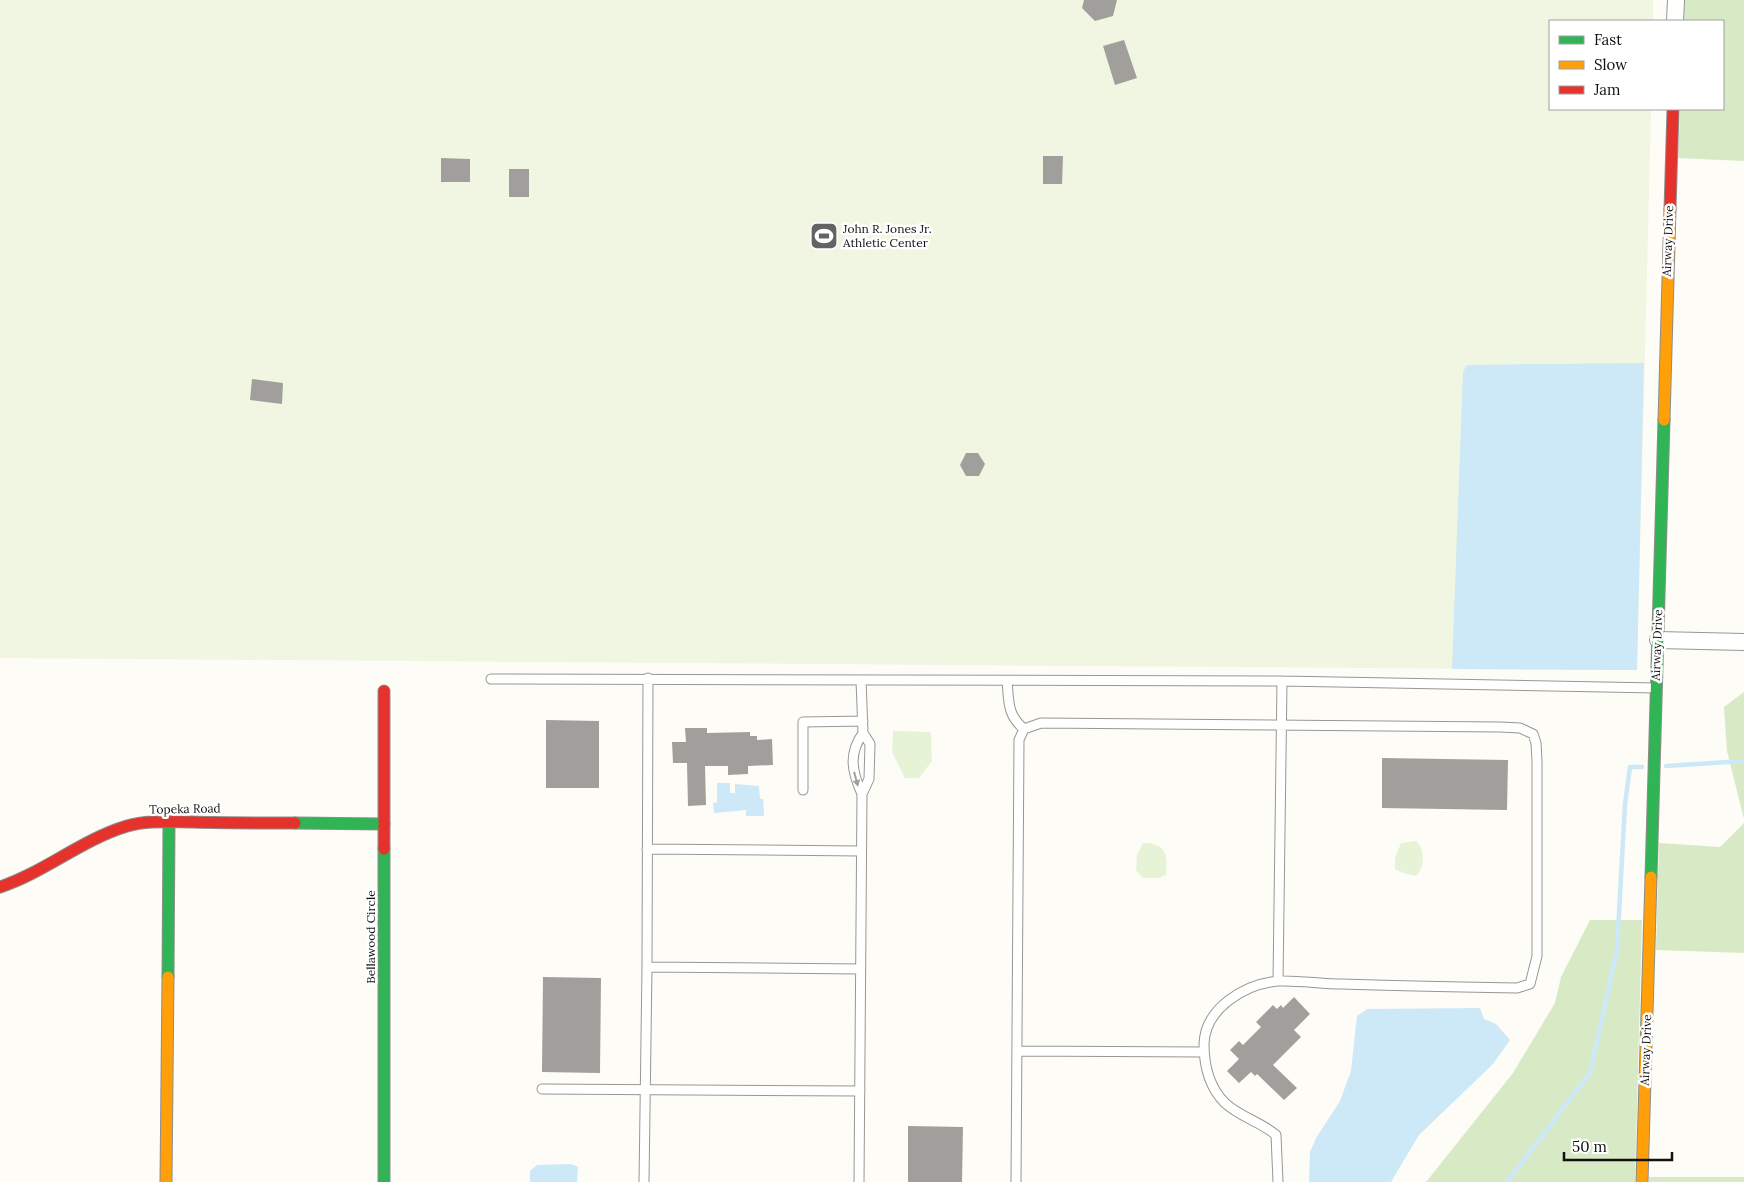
<svg xmlns="http://www.w3.org/2000/svg" width="1744" height="1182" font-family="Lora,serif">
  <rect width="100%" height="100%" fill="#fdfcf7"/>
  <path fill="#e7f3d7" d="M893,731L930,732L931,735L932,761L919,778H905L892,752Z
    M1416,841C1425,849 1425,867 1416,876L1403,873L1395,869V858L1401,843Z
    M1143,843C1166,843 1168,854 1166,875L1159,878H1143L1136,870L1137,855Z"/>
  <path fill="#d8eac5" d="M1683,0H1744V161L1678,158L1680,109H1723V21H1683Z
    M1744,692V819L1727,751L1724,707Z
    M1744,823V953L1656,950L1659,843L1720,847Z
    M1590,920H1642L1635,1182H1426L1513,1073L1555,1003L1561,977Z
    M1649,1177H1744V1182H1649Z"/>
  <path fill="#f0f6e1" d="M0,0H1653V21H1550V109H1651L1637,670L0,658Z"/>
  <path fill="#cde8f7" d="M1644,363L1637,670L1452,669L1463,372L1467,365Z
    M717,783H730V793H735V784L759,786L760,799H763L764,816H746V810L714,813L713,803L717,802Z
    M1480,1008L1484,1019L1496,1024L1510,1040L1493,1064L1419,1135L1391,1182H1309L1310,1152L1316,1138L1340,1101L1351,1071L1357,1016L1367,1009Z
    M571,1164L578,1167L577,1182H530V1171L537,1165Z"/>
  <g fill="none" stroke-linecap="round" stroke-linejoin="round">
    <path stroke="#cde8f7" stroke-width="4.5" d="M1666,766L1744,761
      M1507,1182L1590,1073L1617,950L1625,804L1630,767H1642"/>
  </g>
  <path fill="#a19f9c" d="M1084,0H1117L1113,16L1095,21L1082,8Z
    M1124,40L1137,78L1115,85L1103,46Z
    M1043,156H1063L1062,184H1043Z
    M441,158L470,159V182H441Z
    M509,169H529V197H509Z
    M252,379L283,383L282,404L250,400Z
    M966,453H978L985,464L979,476H966L960,465Z
    M546,720L599,721V788H546Z
    M685,728H707V733L750,732V736H757V740L772,739L773,765L748,766V774L728,775V766H705L706,805L688,806L687,763H673L672,742H686Z
    M1382,758L1508,760L1507,810L1382,808Z
    M543,977L601,978L600,1073L542,1072Z
    M1294,997L1310,1014L1294,1030L1301,1037L1273,1065L1297,1088L1284,1100L1257,1074L1255,1076L1251,1072L1239,1083L1227,1071L1239,1059L1230,1050L1239,1041L1243,1045L1261,1027L1256,1022L1273,1005L1277,1009L1281,1005L1283,1008Z
    M908,1126L963,1127L962,1182H908Z"/>
  <g fill="none" stroke-linecap="round" stroke-linejoin="round">
    <defs>
      <path id="lane" d="M491,679L1282,681L1656,688
        M861,680L863,733L870,744L869,779L862,794C852,772 848,754 863,733
        M1007,681C1009,701 1007,715 1024,729
        M803,790V722L863,721
        M647,849L861,851
        M647,967L648,678
        M1278,981L1282,681
        M1017,1051L1204,1052
        M542,1089L860,1091
        M644,1182L647,967L860,969
        M859,1182L862,794
        M1016,1182L1019,740L1024,729L1041,723L1500,727L1520,728L1533,734L1536,743L1537,761V956L1530,984L1517,988C1459,987 1401,986 1342,984C1322,984 1298,980 1278,981C1245,984 1205,1008 1204,1044C1204,1065 1209,1087 1225,1103C1240,1117 1261,1122 1276,1135L1278,1182"/>
      <path id="street" d="M1675,21L1676,0
        M1658,640L1744,642"/>
      <path id="fast" d="M295,823L384,824
        M384,849V1182
        M1651,877L1664,420
        M168,977L169,822"/>
      <path id="slow" d="M1664,420L1670,209
        M166,1182L168,977
        M1642,1182L1651,877"/>
      <path id="jam" d="M1670,209L1673,109
        M384,691V849
        M0,887C45,872 81,840 127,826C147,820 171,822 192,822C226,823 260,823 295,823"/>
    </defs>
    <use href="#lane" stroke="#979795" stroke-width="11"/>
    <use href="#street" stroke="#979795" stroke-width="18"/>
    <use href="#fast" stroke="#8e8d8b" stroke-width="13"/>
    <use href="#slow" stroke="#8e8d8b" stroke-width="13"/>
    <use href="#jam" stroke="#8e8d8b" stroke-width="13"/>
    <use href="#lane" stroke="#fffffe" stroke-width="9"/>
    <use href="#street" stroke="#fffffe" stroke-width="16"/>
    <use href="#fast" stroke="#30b455" stroke-width="11"/>
    <use href="#slow" stroke="#ff9f0a" stroke-width="11"/>
    <use href="#jam" stroke="#e5322d" stroke-width="11"/>
  </g>
  <defs><path id="oneway-solid" d="M-6-.8H1V-3.2L6.5 0L1 3.2V.8H-6Z" transform="scale(1.25)"/></defs>
  <use fill="#a0a09f" href="#oneway-solid" transform="translate(856 779) rotate(75)"/>
  <defs>
    <symbol id="stadium-square" viewBox="-11 -11 22 22"><rect x="-9" y="-9" width="18" height="18" rx="4" fill="#646362" stroke="#fff"/><path d="M0-5a6.5 5 0 1 0 0 10a6.5 5 0 1 0 0-10ZM-3.5-1.8h7v3.6h-7Z" fill="#fff"/></symbol>
  </defs>
  <g fill-rule="evenodd">
    <use href="#stadium-square" x="808" y="220" width="32" height="32"/>
  </g>
  <g text-anchor="middle" stroke-width="5" stroke-linejoin="round" paint-order="stroke">
    <g font-size="12" fill="#111" stroke="#fff" text-anchor="start">
      <text x="843" y="233">John R. Jones Jr.<tspan x="843" dy="14">Athletic Center</tspan></text>
    </g>
    <g font-size="12" fill="#111" stroke="#fff">
      <text transform="translate(1668 241) rotate(-88)" y="4">Airway Drive</text>
      <text transform="translate(1657 645) rotate(-88)" y="4">Airway Drive</text>
      <text transform="translate(185 809) rotate(-1)" y="4">Topeka Road</text>
      <text transform="translate(371 937) rotate(-90)" y="4">Bellawood Circle</text>
      <text transform="translate(1646 1050) rotate(-88)" y="4">Airway Drive</text>
    </g>
  </g>
  <rect x="1549" y="20" width="175" height="90" fill="#ffffff" stroke="#a0a0a0"/>
  <rect x="1559" y="36" width="25" height="8" fill="#30b455" stroke="#a0a0a0"/>
  <text x="1594" y="45" font-size="15" fill="#111111">Fast</text>
  <rect x="1559" y="61" width="25" height="8" fill="#ff9f0a" stroke="#a0a0a0"/>
  <text x="1594" y="70" font-size="15" fill="#111111">Slow</text>
  <rect x="1559" y="86" width="25" height="8" fill="#e5322d" stroke="#a0a0a0"/>
  <text x="1594" y="95" font-size="15" fill="#111111">Jam</text>
  <path d="M1564 1152v8h108v-8" fill="none" stroke="#111111" stroke-width="2.5"/>
  <text x="1572" y="1152" font-size="15" fill="#111111" stroke="#ffffff" stroke-width="4" paint-order="stroke">50 m</text>
</svg>
